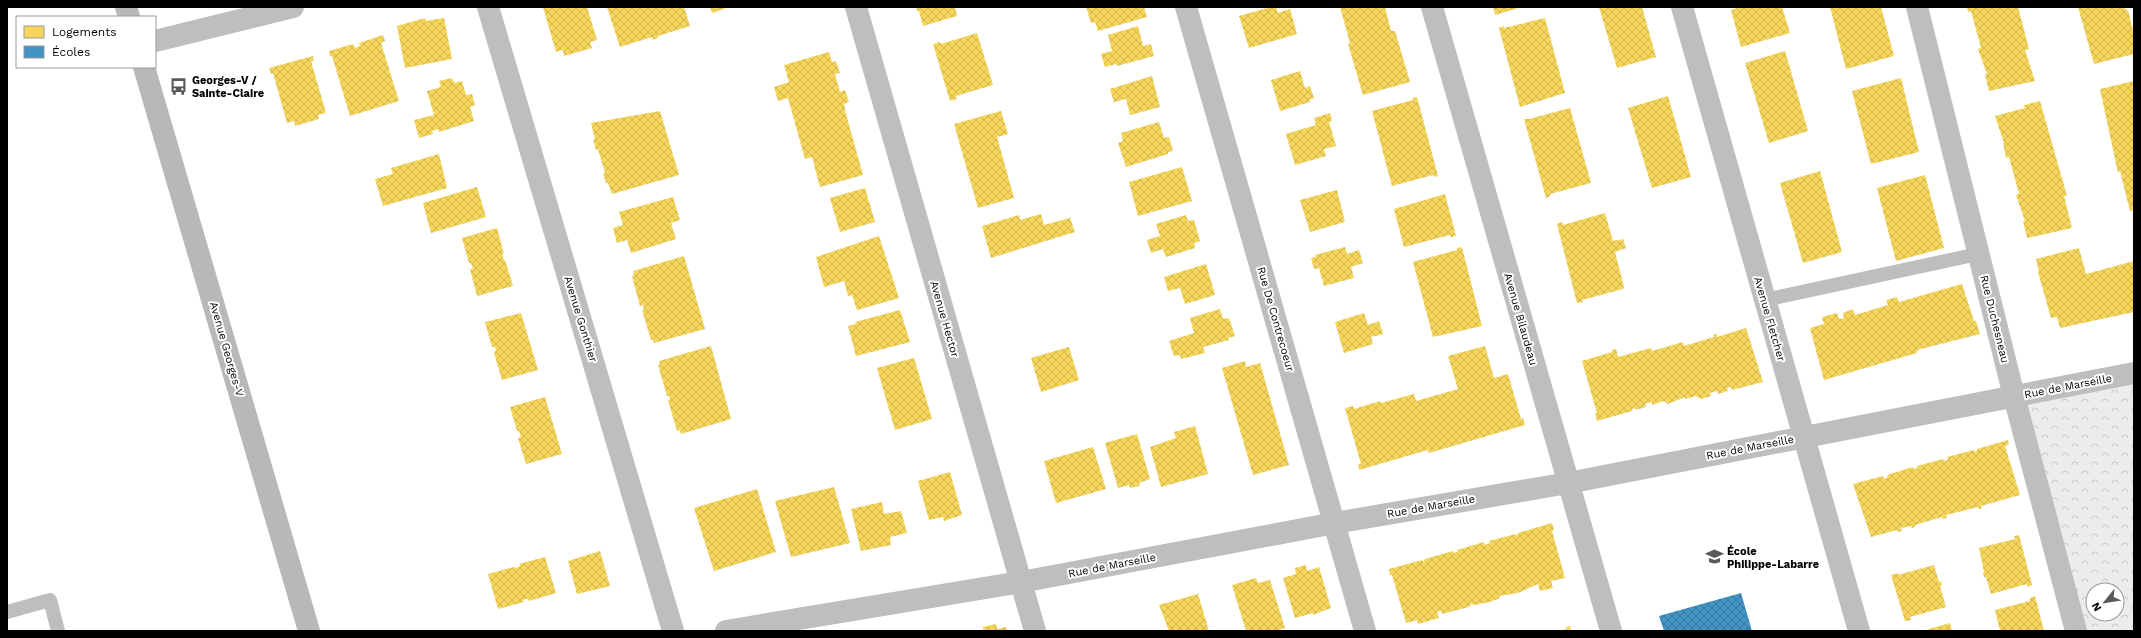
<svg xmlns="http://www.w3.org/2000/svg" width="2141" height="638" font-family="'Work Sans',sans-serif">
  <defs>
    <pattern id="park-crowns" width="20" height="18" patternUnits="userSpaceOnUse"><rect width="20" height="18" fill="#ececec"/><path d="M2 6a3 3 0 1 1 6 0M12 15a3 3 0 1 1 6 0" fill="none" stroke="#c9c9c9"/></pattern>
    <pattern id="homes-cross-hatch" width="8" height="8" patternUnits="userSpaceOnUse"><rect width="8" height="8" fill="#f6d55c"/><path d="M0 0l8 8M0 8l8-8" fill="none" stroke="#d1b54e"/></pattern>
    <pattern id="schools-cross-hatch" width="8" height="8" patternUnits="userSpaceOnUse"><rect width="8" height="8" fill="#4393c3"/><path d="M0 0l8 8M0 8l8-8" fill="none" stroke="#36769c"/></pattern>
  </defs>
  <rect width="100%" height="100%" fill="#fff"/>
  <path fill="url(#park-crowns)" fill-rule="evenodd" d="M2134,373V631H2076L2014,396ZM2093,590H2117V614H2093Z"/>
  <path fill="url(#homes-cross-hatch)" d="M543,7H587L597,40L590,42L592,48L564,56L563,50L556,52Z
    M607,7H684L690,26L658,36V38L653,40L652,37L620,47Z
    M710,7H730L712,13Z
    M916,7H955L957,16L923,26L919,11H917Z
    M1086,7H1144L1147,17L1098,31L1095,22L1091,23Z
    M1271,7H1276L1278,13L1290,9L1297,34L1249,48L1239,16Z
    M1340,7H1385L1391,31H1395L1410,82L1363,95L1348,44L1350,43Z
    M1493,7H1522L1495,15Z
    M1599,7H1642L1656,57L1617,68Z
    M1741,7H1782L1790,33L1741,47L1731,10Z
    M1830,7H1881L1894,56L1846,69Z
    M1967,7H2018L2029,49L2025,50L2035,81L1989,91L1985,75L1987,74L1978,49L1981,48L1971,11L1968,12Z
    M2078,7H2125L2126,11L2128,10L2134,35V54L2094,64Z
    M425,18L426,21L444,18L452,59L405,68L397,26Z
    M1545,18L1565,93L1520,107L1499,28L1504,26V28Z
    M1138,26L1143,46L1151,44L1154,56L1117,66L1116,64L1105,67L1101,54L1112,51L1108,35Z
    M977,33L993,85L956,96L957,99L950,101L933,44L940,42L941,44Z
    M383,35L385,41L381,43L399,101L350,116L332,56H330L329,51L353,44L355,48L360,46L359,43Z
    M1785,51L1808,131L1769,143L1745,63Z
    M829,52L832,62L836,61L840,73L835,74L840,92L845,90L849,102L844,104L846,114L863,175L820,187L812,157L805,159L788,98L778,101L774,87L789,82L784,65Z
    M313,56L314,61H311L326,113L318,115L319,119L295,126L294,121L287,123L273,73L271,74L269,68Z
    M1300,71L1305,88L1310,86L1314,98L1309,100L1310,102L1280,111L1271,80Z
    M1152,76L1160,107L1130,115L1126,99L1114,102L1110,89Z
    M452,78L454,83L462,81L466,95L472,94L475,105L470,107L474,121L439,132L438,129L432,131L433,134L419,138L414,120L434,115L427,91L441,87L439,81Z
    M1901,78L1919,152L1871,164L1852,91Z
    M2134,81V210L2130,211L2120,171L2118,173L2100,89Z
    M1668,96L1691,177L1652,188L1628,108Z
    M1417,97L1438,176L1434,177L1433,175L1392,186L1372,111L1413,100V98Z
    M2040,101L2067,196H2064L2072,228L2027,238L2023,221H2025L2016,195L2019,194L2009,157L2006,158L2003,143H2004L1995,116L2025,108L2024,105Z
    M1570,108L1591,183L1550,194V196L1546,198L1524,119H1529Z
    M660,111L679,175L612,194L608,183H606L603,174L605,173L598,149L596,150L593,140L595,139L591,123Z
    M1001,111L1008,134L997,137L1014,198L978,208L954,124Z
    M1330,113L1332,121L1329,122L1336,146L1324,149L1326,156L1295,165L1286,134L1316,125L1314,118Z
    M1159,122L1164,138L1169,137L1173,151L1168,152V154L1126,167L1118,143L1123,141L1121,133Z
    M439,154L447,188L383,206L375,179L393,174L391,168Z
    M1182,167L1192,201L1138,216L1129,182Z
    M1820,171L1842,252L1803,263L1780,183Z
    M1925,175L1944,248L1896,261L1877,188Z
    M477,187L486,217L431,233L423,203Z
    M865,188L875,222L840,232L830,198Z
    M1337,190L1345,222L1310,232L1300,200Z
    M1445,194L1456,236L1451,237L1450,235L1404,247L1394,209Z
    M673,197L680,220L671,223L676,239L631,253L627,240L617,243L613,228L623,225L619,212Z
    M1605,213L1613,241L1623,239L1626,248L1615,252L1624,287L1623,289L1582,300L1583,302L1577,303L1557,224L1562,222L1563,225Z
    M1041,214L1044,225L1070,218L1075,232L991,258L982,226L1019,215L1020,220Z
    M1186,215L1188,221L1194,220L1200,241L1194,243L1195,248L1166,257L1163,249L1151,253L1147,240L1160,236L1156,224Z
    M497,228L504,254H502L504,260H505L513,286L477,296L470,269H473L471,263H469L462,238Z
    M879,236L899,298L857,310L852,295L848,296L844,281L824,287L816,257Z
    M1345,247L1347,254L1359,250L1363,263L1351,267L1354,278L1324,286L1319,268L1314,269L1311,258L1316,257L1315,255Z
    M1462,247L1482,326L1433,337L1413,262L1457,250V248Z
    M2079,248L2086,274L2134,261V312L2060,328L2057,317L2051,318L2038,272H2039L2036,259Z
    M684,256L705,329L654,343L653,340H651L642,310L644,309L643,305L640,306L632,276L634,275L633,271Z
    M1206,264L1215,295L1185,304L1180,288L1168,291L1164,277Z
    M1962,284L1974,321H1976L1980,334L1917,350V353L1824,380L1810,328L1824,324L1822,317L1837,313L1839,319H1841L1844,318L1843,313L1853,309L1855,315L1888,305L1886,300L1897,297L1899,302Z
    M1220,309L1223,319L1229,318L1235,336L1228,338L1229,340L1203,347L1205,353L1181,359L1180,355L1174,356L1169,341L1194,333L1190,318Z
    M900,310L910,342L856,356L848,326L856,324L855,322Z
    M521,313L538,370L502,380L494,353L496,350L495,347H492L485,322Z
    M1364,313L1368,325L1379,321L1383,334L1371,337L1373,344L1344,353L1335,322Z
    M1746,328L1763,382L1732,390L1731,387L1727,388L1728,391L1718,394L1717,391L1710,393L1711,396L1701,399L1696,396L1685,399V397L1668,404L1664,401L1652,405V402L1645,404L1646,407L1635,410V408L1632,409V411L1597,421L1595,413H1597L1582,361L1612,352V350L1616,349L1618,357L1651,348L1652,351L1683,342L1684,346L1714,337L1713,335L1715,334H1717V337Z
    M711,346L731,419L681,434L680,430L677,431L668,400L670,399L669,396H667L658,365H660L659,361Z
    M1485,346L1494,378L1508,374L1521,419L1523,418L1525,425L1429,453L1428,450L1359,470L1358,465L1361,464L1345,408L1353,406L1354,409L1380,401L1381,403L1414,394L1416,401L1458,389L1448,356Z
    M1069,347L1079,380L1041,392L1031,358Z
    M914,358L932,419L895,430L877,368Z
    M1245,361L1246,367L1260,363L1289,465L1253,475L1222,368Z
    M545,397L562,454L526,464L518,438L521,437L519,431H517L510,407Z
    M1195,426L1208,474L1161,487L1150,447L1176,438L1174,432Z
    M1137,434L1150,479L1139,483L1140,486L1130,488L1129,485L1118,488L1105,443Z
    M2008,440L2009,444L2005,446L2020,495L1981,506L1982,508L1979,509L1978,507L1946,515L1947,518L1943,519L1942,517L1915,525V527L1912,528L1911,526L1901,528L1902,531L1898,532L1897,530L1871,537L1853,484L1883,476L1884,479L1888,477L1887,475L1913,467L1914,469L1918,468L1917,466L1943,459L1944,461L1948,460L1947,457L1974,450V452L1977,451V449Z
    M1093,447L1106,489L1056,503L1044,461Z
    M950,472L962,515L944,521L943,517L929,520L918,481Z
    M834,487L850,543L791,557L775,501Z
    M757,489L776,552L714,571L694,508Z
    M882,502L884,514L901,511L907,533L890,537L891,545L861,551L851,509Z
    M1552,523L1554,530L1552,531L1565,578L1551,581L1553,588L1540,591L1538,584L1518,593L1499,596L1500,598L1490,602L1474,605L1471,604L1469,607L1442,614L1441,611L1437,612L1439,618L1418,624L1417,620L1406,623L1392,575H1390L1389,569L1422,560L1424,562L1425,559L1453,551L1454,553L1458,552L1457,550L1484,542L1485,545L1490,543L1489,541L1516,534L1518,536V533Z
    M2019,535L2032,585L2027,587V584L1991,594L1986,577H1984L1983,573L1984,572L1979,548L2015,539L2014,536Z
    M600,551L610,586L577,594L568,561Z
    M545,557L556,593L529,601L528,599H526L523,600L524,602L498,609L488,574L514,567L517,568L520,566L519,564Z
    M1306,565L1307,571L1319,567L1331,608L1313,615V613L1295,618L1283,578L1296,574L1295,568Z
    M1934,565L1939,582L1941,581L1942,585L1940,586L1946,607L1910,617L1911,620L1905,621L1891,575L1898,573V575Z
    M1256,578L1258,583L1270,580L1285,628L1281,629V631H1246L1232,585Z
    M1198,594L1209,631H1169L1159,605Z
    M2035,596L2044,631H2000L1995,610L2030,601V598Z
    M1950,623L1952,631H1922Z
    M996,624L997,629L1006,627L1007,631H983V627Z
    M1570,626L1571,631H1561L1566,629V627Z"/>
  <path fill="url(#schools-cross-hatch)" d="M1741,593L1752,631H1664L1659,616Z"/>
  <g fill="none" stroke-linecap="round" stroke-linejoin="round">
    <path stroke="#bebebe" stroke-width="14" d="M1765,300L1978,254
      M7,612L50,600L58,631"/>
    <path stroke="#bebebe" stroke-width="22" d="M488,7L673,631
      M856,7L1035,631
      M1186,7L1365,631
      M1432,7L1611,631
      M1682,7L1859,631
      M1917,7L2014,396L2076,631
      M155,41L293,7
      M726,631L1021,582L1335,523L1568,483L2134,373"/>
    <path stroke="#b8b8b8" stroke-width="22" d="M126,7L129,17
      M144,67L309,631"/>
  </g>
  <defs>
    <symbol id="bus-bare" viewBox="-9 -9 18 18"><path d="M-5-6H5V4H4V6H2V4H-2V6H-4V4H-5ZM-3.5-4V0h7V-4ZM-3.5 1.2v1.5H-2V1.2ZM2 1.2v1.5H3.5V1.2Z" fill="#595959" stroke="#fff" stroke-width="2.5" paint-order="stroke"/></symbol>
    <symbol id="school-bare" viewBox="-9 -9 18 18"><path d="M0-5L7-2L0 1L-7-2ZM-4 1L0 2.5L4 1V4Q0 6-4 4Z" fill="#595959" stroke="#fff" stroke-width="2.5" paint-order="stroke"/></symbol>
  </defs>
  <g fill-rule="evenodd">
    <use href="#bus-bare" x="166" y="74" width="25" height="25"/>
    <use href="#school-bare" x="1702" y="544" width="25" height="25"/>
  </g>
  <g text-anchor="middle" stroke-width="4" stroke-linejoin="round" paint-order="stroke">
    <g font-size="11" font-weight="bold" fill="#000" stroke="#fff" text-anchor="start">
      <text x="192" y="84">Georges-V /<tspan x="192" dy="13">Sainte-Claire</tspan></text>
      <text x="1727" y="555">École<tspan x="1727" dy="13">Philippe-Labarre</tspan></text>
    </g>
    <g font-size="11" fill="#000" stroke="#fff">
      <text transform="translate(581 319) rotate(73)" y="4">Avenue Gonthier</text>
      <text transform="translate(945 319) rotate(74)" y="4">Avenue Hector</text>
      <text transform="translate(1276 319) rotate(74)" y="4">Rue De Contrecoeur</text>
      <text transform="translate(1521 319) rotate(74)" y="4">Avenue Bilaudeau</text>
      <text transform="translate(1770 319) rotate(74)" y="4">Avenue Fletcher</text>
      <text transform="translate(1995 319) rotate(76)" y="4">Rue Duchesneau</text>
      <text transform="translate(227 349) rotate(74)" y="4">Avenue Georges-V</text>
      <text transform="translate(2068 386) rotate(-11)" y="4">Rue de Marseille</text>
      <text transform="translate(1750 447) rotate(-11)" y="4">Rue de Marseille</text>
      <text transform="translate(1431 506) rotate(-10)" y="4">Rue de Marseille</text>
      <text transform="translate(1112 565) rotate(-11)" y="4">Rue de Marseille</text>
    </g>
  </g>
  <rect width="2141" height="638" fill="none" stroke="#000000" stroke-width="16"/>
  <rect x="16" y="16" width="140" height="52" fill="#ffffff" stroke="#999999"/>
  <rect x="24" y="26" width="20" height="12" fill="#f6d55c" stroke="#999999"/>
  <text x="52" y="36" font-size="12" fill="#000000">Logements</text>
  <rect x="24" y="46" width="20" height="12" fill="#4393c3" stroke="#999999"/>
  <text x="52" y="56" font-size="12" fill="#000000">Écoles</text>
  <g transform="translate(2105 602) rotate(240)"><circle r="19" fill="#ffffff" stroke="#999999"/>
  <path d="M0-3L7 15L0 10L-7 15Z" fill="#595959"/>
  <text y="-6" font-size="11" font-weight="bold" text-anchor="middle" fill="#000000">N</text>
  </g>
</svg>
